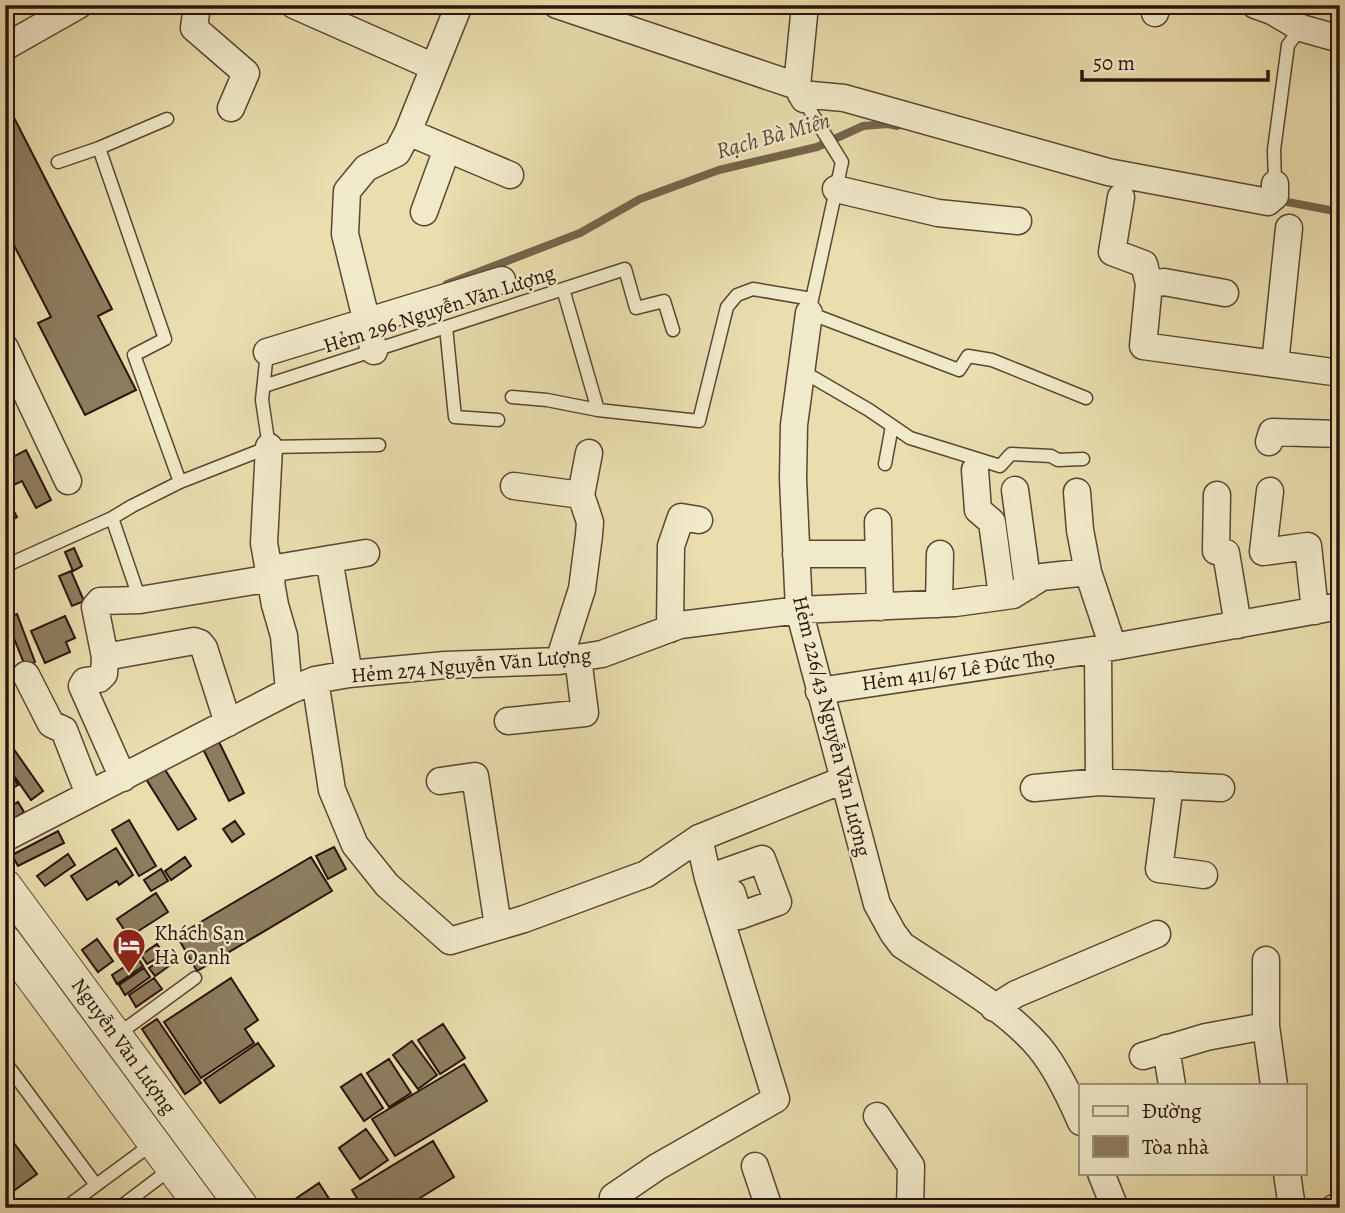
<svg xmlns="http://www.w3.org/2000/svg" width="1345" height="1213" font-family="Alegreya,serif">
  <rect width="100%" height="100%" fill="#eadeae"/>
  <filter id="stains"><feTurbulence type="fractalNoise" baseFrequency=".00286" numOctaves="4"/><feColorMatrix values="0 0 0 0 .2 0 0 0 0 .09 0 0 0 0 .02 0 0 0 .5 -.17"/></filter>
  <radialGradient id="worn" r=".72"><stop offset=".6" stop-color="#630" stop-opacity="0"/><stop offset="1" stop-color="#630" stop-opacity=".3"/></radialGradient>
  <g fill="none" stroke-linecap="round" stroke-linejoin="round">
    <path stroke="#75644c" stroke-width="8" d="M1277,200L1340,212
      M447,284L580,233L640,199L719,170L817,147L863,126L888,124L897,126"/>
  </g>
  <path fill="#8d7d60" stroke="#29140c" stroke-width="2" d="M9,108L112,309L98,316L136,390L85,415L38,323L51,317L5,228V110Z
    M26,450L51,500L36,508L22,481L5,489V461Z
    M5,494L17,517L8,522L5,518Z
    M74,548L82,566L73,571L65,552Z
    M71,571L84,601L72,606L59,576Z
    M17,614L35,662L25,666L6,618Z
    M65,616L75,638L66,642L70,652L45,663L31,631Z
    M6,738L43,791L31,800L5,763Z
    M219,742L244,793L229,801L203,749Z
    M164,768L196,819L178,830L146,779Z
    M10,772L18,785L5,793V775Z
    M18,802L24,812L5,824V810Z
    M129,820L156,866L139,876L112,830Z
    M235,821L244,834L232,842L223,829Z
    M58,831L64,843L18,866L12,855Z
    M334,847L346,869L328,879L316,856Z
    M116,848L133,875L119,885L117,881L87,900L71,876Z
    M68,854L75,865L45,886L37,876Z
    M185,857L191,866L171,880L165,871Z
    M311,857L332,891L197,971L177,936Z
    M161,869L168,881L151,891L144,880Z
    M156,893L168,912L129,937L117,919Z
    M97,939L113,961L98,972L82,950Z
    M157,944L164,954L147,964L141,955Z
    M138,958L143,966L117,984L112,975Z
    M164,958L169,966L155,976L149,968Z
    M144,968L150,977L125,995L119,985Z
    M154,978L162,989L136,1007L129,995Z
    M231,978L258,1020L245,1029L254,1043L201,1078L164,1022Z
    M157,1019L201,1083L185,1094L142,1029Z
    M443,1024L465,1058L440,1074L418,1040Z
    M412,1041L437,1075L418,1089L393,1055Z
    M258,1043L274,1066L220,1103L204,1080Z
    M389,1059L411,1093L389,1107L367,1073Z
    M464,1064L487,1101L395,1156L372,1119Z
    M361,1074L383,1108L364,1121L341,1087Z
    M366,1129L388,1160L360,1179L339,1148Z
    M5,1131L37,1174L5,1197Z
    M433,1141L454,1177L407,1206L408,1208H363L352,1190Z
    M319,1183L335,1208H282Z"/>
  <g fill="none" stroke-linecap="round" stroke-linejoin="round">
    <defs>
      <path id="service" d="M808,107L842,162L809,313L959,370L968,356L992,360L1086,398
        M167,119L99,148L165,339L134,355L180,482
        M58,162L99,148
        M1275,184L1274,150L1288,45L1301,28
        M563,289L598,410L699,421L727,307L737,295L753,289L812,299
        M446,327L455,417L498,420
        M802,371L869,410L910,438L1000,466L1011,454L1051,456L1058,460L1083,459
        M264,386L625,269L636,308L664,301L673,330
        M512,397L547,400L598,410
        M269,447L379,445
        M885,464L892,426
        M112,518L140,600
        M5,566L112,518L132,506L180,482L269,447L262,400L267,352
        M117,1035L195,978
        M5,1062L96,1185
        M65,1208L152,1144
        M119,1208L172,1168"/>
      <path id="minor" d="M197,5L194,28L246,73L231,108
        M294,5L434,67
        M557,5L797,86
        M1255,5L1272,11L1301,28L1340,39
        M1155,13L1158,5
        M5,47L79,5
        M801,94L844,98L1108,172L1268,202L1275,196V184
        M804,99L797,86L805,5
        M408,132L510,175
        M836,189L938,213L1018,221
        M1121,197L1112,252L1144,264L1149,284L1143,346L1340,373
        M424,212L447,149
        M1149,284L1164,282L1225,293
        M809,313L794,425L793,479L799,610L877,904L893,933L902,945C946,975 1004,1006 1039,1047C1055,1066 1071,1099 1081,1122
        M5,348L68,481
        M374,351L345,234L347,191L366,168L397,153L408,132L459,5
        M267,352L502,280
        M1275,364L1289,228
        M1269,442L1272,432L1340,434
        M269,447L264,543L275,605L284,636L289,691
        M975,470L978,510L992,522L1002,596
        M514,486L581,495L590,522L589,535L582,589L559,661
        M1015,490L1028,586
        M1270,491L1263,552L1308,546L1315,611
        M1077,492L1080,530L1088,572L1113,647
        M581,495L589,453
        M1217,495L1216,551L1226,553L1238,625
        M878,522L880,607
        M796,554H865
        M329,559L349,674
        M270,569L366,553
        M939,604L940,554
        M670,629L671,546L681,517L699,520
        M1098,650L1099,782
        M105,657L194,641L200,643L204,648L228,723
        M26,675L51,724L64,730L89,794
        M315,680L332,790L355,845L387,885L450,941L524,919L646,874L699,838L843,780
        M819,691L1113,647L1340,606
        M508,721L585,713L578,658
        M123,778L82,686L85,681L99,679L104,674L105,657L95,607L100,601L140,600L272,578
        M440,781L475,776L498,926
        M1170,785L1159,869L1204,875
        M1034,788L1099,782L1221,788
        M5,838L289,691L315,680L349,674L445,665L559,661L602,654L680,625L799,610L955,603L1013,595L1042,577L1088,572
        M708,878L762,859L778,902L739,916L732,893L715,900
        M1266,960V1026L1274,1085
        M994,1008L1016,994L1157,934
        M1166,1048L1172,1085
        M1143,1056L1206,1037L1266,1026
        M877,1116L911,1166L910,1208
        M755,1166L769,1208
        M1101,1173L1115,1208
        M1287,1173L1292,1208
        M617,1208L613,1197L657,1167L776,1099L708,878L699,838
        M1334,1208L1340,1207"/>
      <path id="tertiary" d="M5,885L243,1208
        M5,941L202,1208"/>
    </defs>
    <use href="#service" stroke="#594634" stroke-width="15"/>
    <use href="#minor" stroke="#594634" stroke-width="29"/>
    <use href="#tertiary" stroke="#594634" stroke-width="34"/>
    <use href="#service" stroke="#f1eaca" stroke-width="12"/>
    <use href="#minor" stroke="#f1eaca" stroke-width="26"/>
    <use href="#tertiary" stroke="#f1eaca" stroke-width="32"/>
  </g>
  <defs>
    <symbol id="hotel-pin" viewBox="-11 -11 22 30"><path d="M0 17L-7.5 6A9.5 9.5 0 1 1 7.5 6Z" fill="#8f2418" stroke="#f1eaca"/><path d="M-6-4.5h1.5V1H6V5H4.5V3h-9V5H-6ZM-4 0a1.8 1.8 0 1 1 3.6 0ZM.5 0V-2.5h3Q6-2.5 6 0Z" fill="#fff"/></symbol>
  </defs>
  <g fill-rule="evenodd">
    <use href="#hotel-pin" x="110" y="926" width="38" height="52"/>
  </g>
  <g text-anchor="middle" stroke-width="5" stroke-linejoin="round" paint-order="stroke">
    <g font-size="21" fill="#29140c" stroke="#f1eaca">
      <text transform="translate(439 309) rotate(-18)" y="7">Hẻm 296 Nguyễn Văn Lượng</text>
      <text transform="translate(471 665) rotate(-5)" y="7">Hẻm 274 Nguyễn Văn Lượng</text>
      <text transform="translate(958 670) rotate(-8)" y="7">Hẻm 411/67 Lê Đức Thọ</text>
      <text transform="translate(832 726) rotate(76)" y="7">Hẻm 226/43 Nguyễn Văn Lượng</text>
      <text transform="translate(124 1046) rotate(54)" y="7">Nguyễn Văn Lượng</text>
    </g>
    <g font-size="21" fill="#29140c" stroke="#f1eaca" text-anchor="start">
      <text x="154" y="940">Khách Sạn<tspan x="154" dy="24">Hà Oanh</tspan></text>
    </g>
    <g font-size="23" font-style="italic" fill="#5c4937" stroke="#f1eaca">
      <text transform="translate(773 135) rotate(-16)" y="8">Rạch Bà Miên</text>
    </g>
  </g>
  <rect width="1345" height="1213" fill="none" stroke="#eadeae" stroke-width="28"/>
  <rect x="7" y="7" width="1331" height="1199" fill="none" stroke="#29140c" stroke-width="3.5"/>
  <rect x="14" y="14" width="1317" height="1185" fill="none" stroke="#29140c" stroke-width="2"/>
  <rect x="1079" y="1084" width="228" height="91" fill="#f1eaca" stroke="#a1947e" stroke-width="2"/>
  <rect x="1093" y="1106" width="35" height="10" fill="#f1eaca" stroke="#a1947e" stroke-width="2"/>
  <text x="1142" y="1118" font-size="21" fill="#29140c">Đường</text>
  <rect x="1093" y="1136" width="35" height="21" fill="#8d7d60" stroke="#a1947e" stroke-width="2"/>
  <text x="1142" y="1154" font-size="21" fill="#29140c">Tòa nhà</text>
  <path d="M1082 70v10h186v-10" fill="none" stroke="#29140c" stroke-width="3.5"/>
  <text x="1093" y="70" font-size="21" fill="#29140c" stroke="#f1eaca" stroke-width="5" paint-order="stroke">50 m</text>
  <rect width="100%" height="100%" filter="url(#stains)"/>
  <rect width="100%" height="100%" fill="url(#worn)"/>
</svg>
